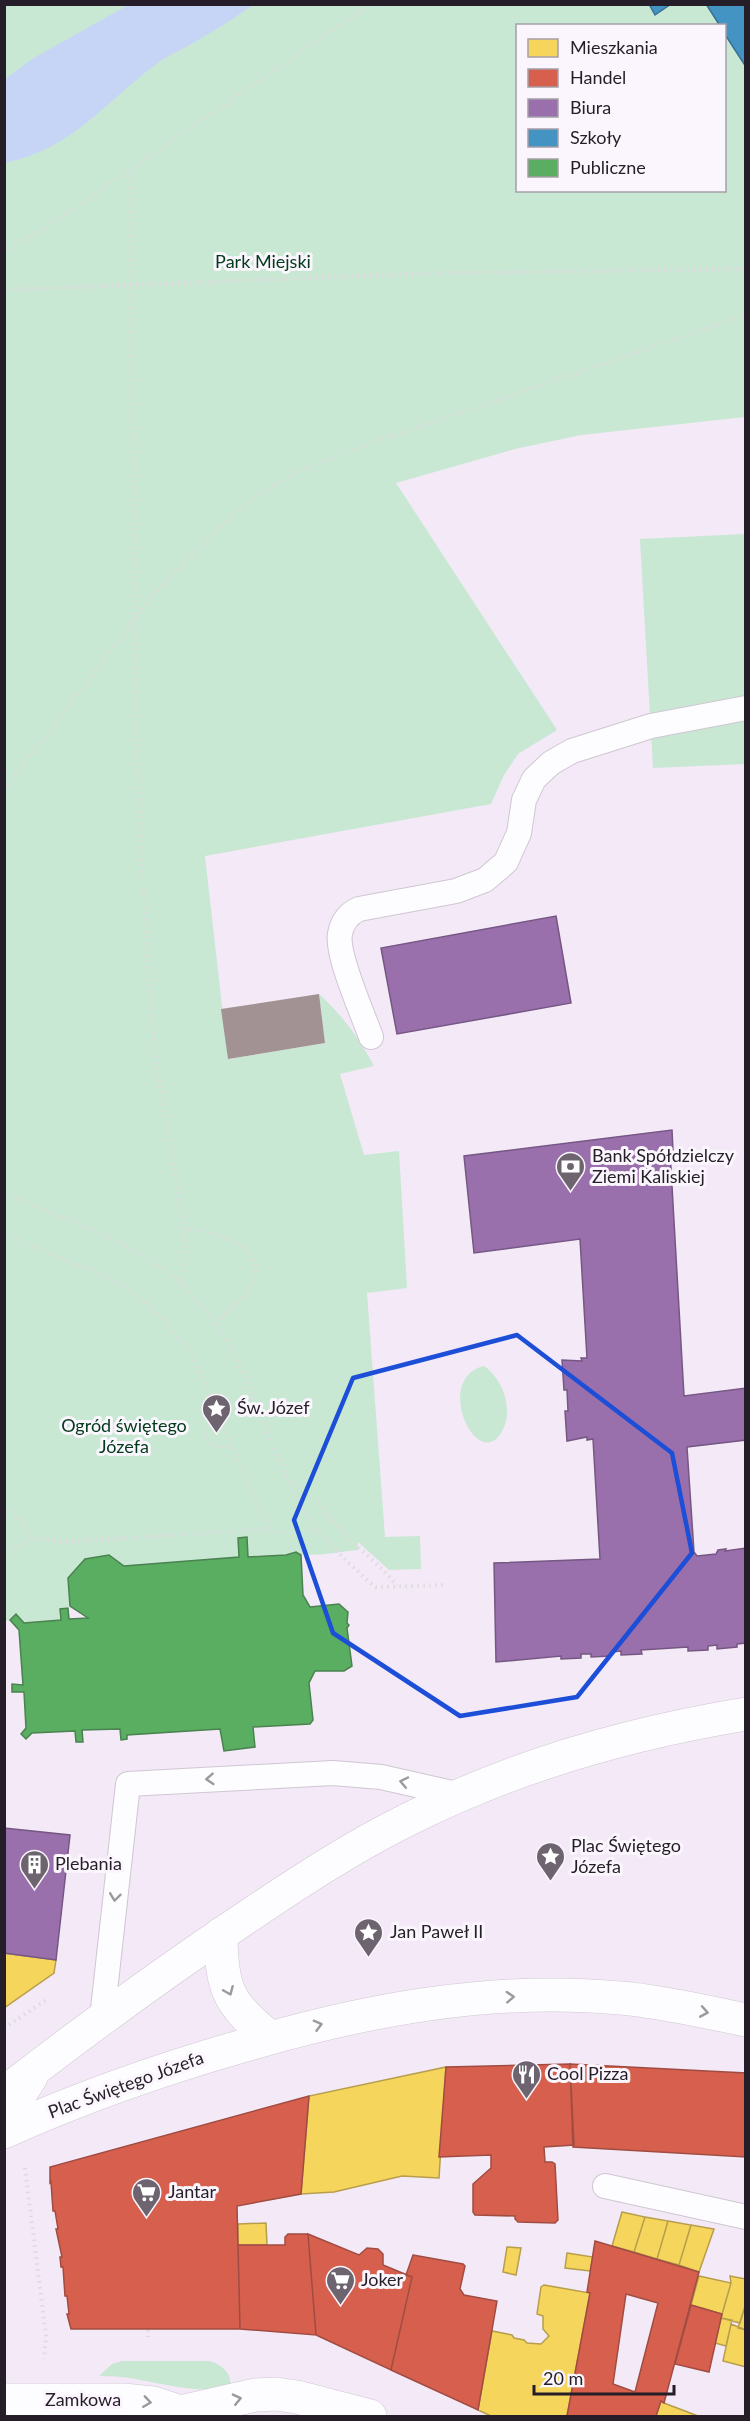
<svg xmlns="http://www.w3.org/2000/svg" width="750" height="2421" font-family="Lato,sans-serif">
  <rect width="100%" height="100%" fill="#f3e9f7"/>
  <path fill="#c8e8d3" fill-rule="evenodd" d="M4,5H745V417L581,435L515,449L396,483L557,730L518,754L504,775L491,804L205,856L228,1059L325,1043L319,994C342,1015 360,1039 374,1066L340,1074L364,1155L399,1151L407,1288L367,1293L385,1537L420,1536L421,1569L389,1570L358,1542V1550C343,1551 307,1559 295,1552L286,1555L124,1566L109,1555L85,1559L68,1578L70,1606L60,1609L61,1620L24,1623L16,1614L10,1620L5,1621ZM518,26H724V190H518Z
    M745,534V764L653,768L640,539Z
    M484,1366C503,1379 515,1411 501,1433C476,1472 433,1378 484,1366Z
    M122,2361H210C224,2366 231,2373 231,2387C181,2396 147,2375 99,2376L112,2364Z"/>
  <path fill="#c6d5f5" d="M128,5H253C235,18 215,30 195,42C184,49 170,54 159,62C105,101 75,148 5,163V79L32,59Z"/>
  <path fill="#f6d55c" stroke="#b79e4c" stroke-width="1.5" d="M4,1953L56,1960L54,1973L4,2008Z
    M446,2067L439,2178L402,2176L334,2192L301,2194L309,2096Z
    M622,2212L645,2217L634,2252L612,2246Z
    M645,2217L668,2221L657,2259L634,2252Z
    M668,2221L691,2225L679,2265L657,2259Z
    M266,2223L267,2245H238V2224Z
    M691,2225L714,2229L699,2272L679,2265Z
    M507,2247L521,2248L516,2275L503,2272Z
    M567,2253L593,2257L590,2271L565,2268Z
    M699,2276L731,2283L722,2314L691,2305Z
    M730,2276L746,2279V2303L740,2323L721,2318L731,2283Z
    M544,2285L590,2293L567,2416H491L478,2410L492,2331L512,2335L514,2338L524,2340L527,2343L541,2344L549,2336L543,2329V2316L537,2314L541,2287Z
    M746,2303V2330L738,2328Z
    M721,2318L732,2320L726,2346L715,2343Z
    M731,2324L746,2330V2367L723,2361Z
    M661,2401L664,2403L698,2416H656Z"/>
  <path fill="#d6604d" stroke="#a14c42" stroke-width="1.5" fill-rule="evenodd" d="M570,2064L746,2073V2157L573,2147Z
    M570,2064L574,2145L544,2147L545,2162H552L555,2164L558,2220L555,2223L518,2222L515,2219V2216L475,2215L473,2212V2184L491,2168V2155L439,2157L446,2067Z
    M309,2096L301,2194L237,2206L240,2329H71L67,2314H69L67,2296H65L63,2267H61L60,2257H62L56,2229H58L55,2211H53L51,2182L50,2183V2167Z
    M288,2234H308L316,2335L240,2329L238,2245H285V2237Z
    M308,2234L359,2255L367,2248L378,2249L383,2254V2265L412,2277L391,2370L316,2335Z
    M595,2241L699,2272L664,2403L661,2401L656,2416H567L590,2293L587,2292ZM626,2294L658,2303L635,2392L613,2384Z
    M413,2255L463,2264L465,2266L460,2289L464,2295L497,2301L478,2410L391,2370L412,2277L406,2275Z
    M691,2305L722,2314L709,2372L675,2364Z"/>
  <path fill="#9970ab" stroke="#765784" stroke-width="1.5" d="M556,916L571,1003L397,1034L381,948Z
    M672,1130L673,1151H670L684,1396L746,1388V1440L687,1447L694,1552L697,1556L716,1554L718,1550L726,1549L725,1551L746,1548V1643L737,1644V1647L717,1649V1645L708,1646V1650L688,1651V1647L641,1650L642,1654L621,1655V1651L611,1652V1656L591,1657V1654H581V1658L561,1659V1656L496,1662L494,1563L600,1559L593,1439L587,1440V1437L567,1441L565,1411H568L567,1390H564L562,1360L582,1361L581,1358H587L580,1239L474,1253L464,1156Z
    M4,1828L70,1835L56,1960L4,1953Z"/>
  <path fill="#4393c3" stroke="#3a7094" stroke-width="1.5" d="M649,4H671L655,15Z
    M706,4H746V67L724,33V26H720Z"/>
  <path fill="#5aae61" stroke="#4a8250" stroke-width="1.5" d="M247,1537L248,1557L286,1555L296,1552L301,1555L303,1595L310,1607L339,1604L348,1612L347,1623L349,1625L347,1628L352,1666L344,1671H315L309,1683L313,1720L310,1724L253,1727L255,1747L224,1751L220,1729L127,1735V1739L121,1740L120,1729L82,1730L83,1742H76L75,1731L32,1733L26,1739L21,1734L26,1728L24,1692H12V1684L23,1685L19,1630L10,1620L16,1614L24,1623L61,1620L60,1609L68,1608L69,1619L88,1618L70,1606L68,1578L85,1559L109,1555L124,1566L239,1557L238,1538Z"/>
  <path fill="#a39293" d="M319,994L325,1043L228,1059L221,1009Z"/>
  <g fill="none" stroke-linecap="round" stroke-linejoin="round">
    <defs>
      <path id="service" d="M371,1037C363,1014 336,955 340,934C342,922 348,914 359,909L456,891L485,880L506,862L519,833L524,800L534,779L551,763L572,751L651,726L746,708
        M102,2018L128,1784L333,1773L381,1777L461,1795
        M605,2186L746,2217"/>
      <path id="minor" d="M221,1934C221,1987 228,2005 270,2037
        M4,2132C80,2098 159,2070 239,2047C363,2010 491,1986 620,1998C659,2001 707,2012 746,2020
        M4,2400H123L153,2403L180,2412L255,2395L276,2394L297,2397L370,2416"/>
      <path id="tertiary" d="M4,2093C84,2031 166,1971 250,1915C302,1880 354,1846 409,1819C514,1766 630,1733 746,1714
        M4,2119L31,2077"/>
    </defs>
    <use href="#service" stroke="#d0c7d3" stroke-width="26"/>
    <use href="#minor" stroke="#d0c7d3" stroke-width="34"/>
    <use href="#tertiary" stroke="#d0c7d3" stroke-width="34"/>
    <path stroke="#dddbde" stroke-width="4" stroke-dasharray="1.5 4.5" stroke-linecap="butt" d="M131,169L134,619L140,839L154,1049L184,1228L186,1262L181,1284
      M4,252L46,228L370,4
      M4,290L437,273L746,269
      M4,791L152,596L222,525L262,492L305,468L378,441L746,315
      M4,1195C75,1222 151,1246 201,1305C249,1360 265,1444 302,1508C319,1537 345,1559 369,1582L376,1587L447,1585
      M184,1228C209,1233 274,1244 251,1285C242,1299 228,1311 216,1324
      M4,1235L105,1276L127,1288L165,1321L194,1359L268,1529
      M219,1416L207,1425L205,1439L217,1447L231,1446
      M286,1476C313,1493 323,1512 344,1534C362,1552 382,1566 397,1586
      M4,1508C18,1514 25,1526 33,1538
      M4,1554L33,1538L62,1542L268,1529L282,1533L318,1531
      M4,2028L46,2000
      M25,2168L46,2336L44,2359
      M148,2330V2337"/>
    <use href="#service" stroke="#fdfcfe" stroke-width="24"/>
    <use href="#minor" stroke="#fdfcfe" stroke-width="33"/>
    <use href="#tertiary" stroke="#fdfcfe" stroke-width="33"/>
  </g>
  <defs><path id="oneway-chevron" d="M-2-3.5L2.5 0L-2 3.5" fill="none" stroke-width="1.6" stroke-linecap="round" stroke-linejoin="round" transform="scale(1.5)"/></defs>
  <g stroke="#9c989e">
    <use href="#oneway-chevron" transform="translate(210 1779) rotate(176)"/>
    <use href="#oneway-chevron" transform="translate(404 1782) rotate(-168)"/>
    <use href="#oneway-chevron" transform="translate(115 1897) rotate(97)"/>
    <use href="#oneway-chevron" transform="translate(229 1991) rotate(67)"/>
    <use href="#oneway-chevron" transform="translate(510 1997) rotate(-3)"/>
    <use href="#oneway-chevron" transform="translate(704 2012) rotate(10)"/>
    <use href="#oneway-chevron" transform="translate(318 2025) rotate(-15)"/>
    <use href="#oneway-chevron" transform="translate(237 2399) rotate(-13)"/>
    <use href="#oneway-chevron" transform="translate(147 2402) rotate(8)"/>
  </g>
  <path fill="none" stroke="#1d4ed8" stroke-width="4.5" stroke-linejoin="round" d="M517,1335L672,1453L692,1553L577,1697L460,1716L333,1633L294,1520L353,1378Z"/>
  <defs>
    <symbol id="bank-pin" viewBox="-11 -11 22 30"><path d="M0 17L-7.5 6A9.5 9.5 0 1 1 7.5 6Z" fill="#6d6470" stroke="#fbf6fd"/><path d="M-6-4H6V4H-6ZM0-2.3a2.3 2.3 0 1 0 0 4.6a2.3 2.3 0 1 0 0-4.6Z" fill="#fff"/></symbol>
    <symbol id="sight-pin" viewBox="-11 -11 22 30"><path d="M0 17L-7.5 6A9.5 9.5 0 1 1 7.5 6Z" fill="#6d6470" stroke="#fbf6fd"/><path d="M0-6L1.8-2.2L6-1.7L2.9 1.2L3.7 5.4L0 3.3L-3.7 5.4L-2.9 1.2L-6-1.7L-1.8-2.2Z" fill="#fff"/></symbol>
    <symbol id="building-pin" viewBox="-11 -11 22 30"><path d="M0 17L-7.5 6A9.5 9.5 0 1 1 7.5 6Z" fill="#6d6470" stroke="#fbf6fd"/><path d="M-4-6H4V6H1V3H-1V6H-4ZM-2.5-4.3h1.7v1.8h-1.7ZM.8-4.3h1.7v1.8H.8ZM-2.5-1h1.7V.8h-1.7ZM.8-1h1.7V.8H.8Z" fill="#fff"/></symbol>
    <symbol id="restaurant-pin" viewBox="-11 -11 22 30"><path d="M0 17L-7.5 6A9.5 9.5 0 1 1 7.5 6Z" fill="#6d6470" stroke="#fbf6fd"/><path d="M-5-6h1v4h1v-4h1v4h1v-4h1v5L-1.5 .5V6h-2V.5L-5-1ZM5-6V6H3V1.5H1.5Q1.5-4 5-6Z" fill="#fff"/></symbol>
    <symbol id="supermarket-pin" viewBox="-11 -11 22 30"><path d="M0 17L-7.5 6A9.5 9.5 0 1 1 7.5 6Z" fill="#6d6470" stroke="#fbf6fd"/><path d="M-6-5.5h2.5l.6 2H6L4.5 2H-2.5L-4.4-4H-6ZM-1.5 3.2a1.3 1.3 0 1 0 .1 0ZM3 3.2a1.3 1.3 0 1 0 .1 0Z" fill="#fff"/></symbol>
  </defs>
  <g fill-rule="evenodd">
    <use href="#bank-pin" x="554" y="1150" width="33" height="45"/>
    <use href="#sight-pin" x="200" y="1392" width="33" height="45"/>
    <use href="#sight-pin" x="534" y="1840" width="33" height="45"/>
    <use href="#building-pin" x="18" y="1848" width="33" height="45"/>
    <use href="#sight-pin" x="352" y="1916" width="33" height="45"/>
    <use href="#restaurant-pin" x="510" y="2058" width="33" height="45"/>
    <use href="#supermarket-pin" x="130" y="2176" width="33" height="45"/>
    <use href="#supermarket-pin" x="324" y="2264" width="33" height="45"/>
  </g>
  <g text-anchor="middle" stroke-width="6" stroke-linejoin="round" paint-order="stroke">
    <g font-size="18" fill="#003a1a" stroke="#fbf6fd">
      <text x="263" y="268">Park Miejski</text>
      <text x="124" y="1432">Ogród świętego<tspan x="124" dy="21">Józefa</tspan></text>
    </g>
    <g font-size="18" fill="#251d28" stroke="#fbf6fd" text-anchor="start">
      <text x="592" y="1162">Bank Spółdzielczy<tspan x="592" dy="21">Ziemi Kaliskiej</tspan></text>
      <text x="237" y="1414">Św. Józef</text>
      <text x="571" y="1852">Plac Świętego<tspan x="571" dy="21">Józefa</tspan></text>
      <text x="55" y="1870">Plebania</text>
      <text x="390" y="1938">Jan Paweł II</text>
      <text x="547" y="2080">Cool Pizza</text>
      <text x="168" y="2198">Jantar</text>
      <text x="361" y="2286">Joker</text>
    </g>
    <g font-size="18" fill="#251d28" stroke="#fbf6fd">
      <text transform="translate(126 2085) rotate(-20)" y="6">Plac Świętego Józefa</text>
      <text x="83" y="2406">Zamkowa</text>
    </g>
  </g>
  <rect width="750" height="2421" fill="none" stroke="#251d28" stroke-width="12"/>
  <rect x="516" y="24" width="210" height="168" fill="#fbf6fd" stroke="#a59fa8" stroke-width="1.5"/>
  <rect x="528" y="39" width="30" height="18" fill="#f6d55c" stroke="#a59fa8" stroke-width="1.5"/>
  <text x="570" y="54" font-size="18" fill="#251d28">Mieszkania</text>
  <rect x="528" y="69" width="30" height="18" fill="#d6604d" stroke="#a59fa8" stroke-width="1.5"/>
  <text x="570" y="84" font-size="18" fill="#251d28">Handel</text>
  <rect x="528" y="99" width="30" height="18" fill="#9970ab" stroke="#a59fa8" stroke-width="1.5"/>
  <text x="570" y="114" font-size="18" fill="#251d28">Biura</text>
  <rect x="528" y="129" width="30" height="18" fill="#4393c3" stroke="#a59fa8" stroke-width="1.5"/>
  <text x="570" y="144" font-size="18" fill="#251d28">Szkoły</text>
  <rect x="528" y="159" width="30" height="18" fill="#5aae61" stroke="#a59fa8" stroke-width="1.5"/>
  <text x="570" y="174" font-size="18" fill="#251d28">Publiczne</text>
  <path d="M534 2385v9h140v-9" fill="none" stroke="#251d28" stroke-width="3"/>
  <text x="543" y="2385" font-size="18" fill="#251d28" stroke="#fbf6fd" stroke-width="4.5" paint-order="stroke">20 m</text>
</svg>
